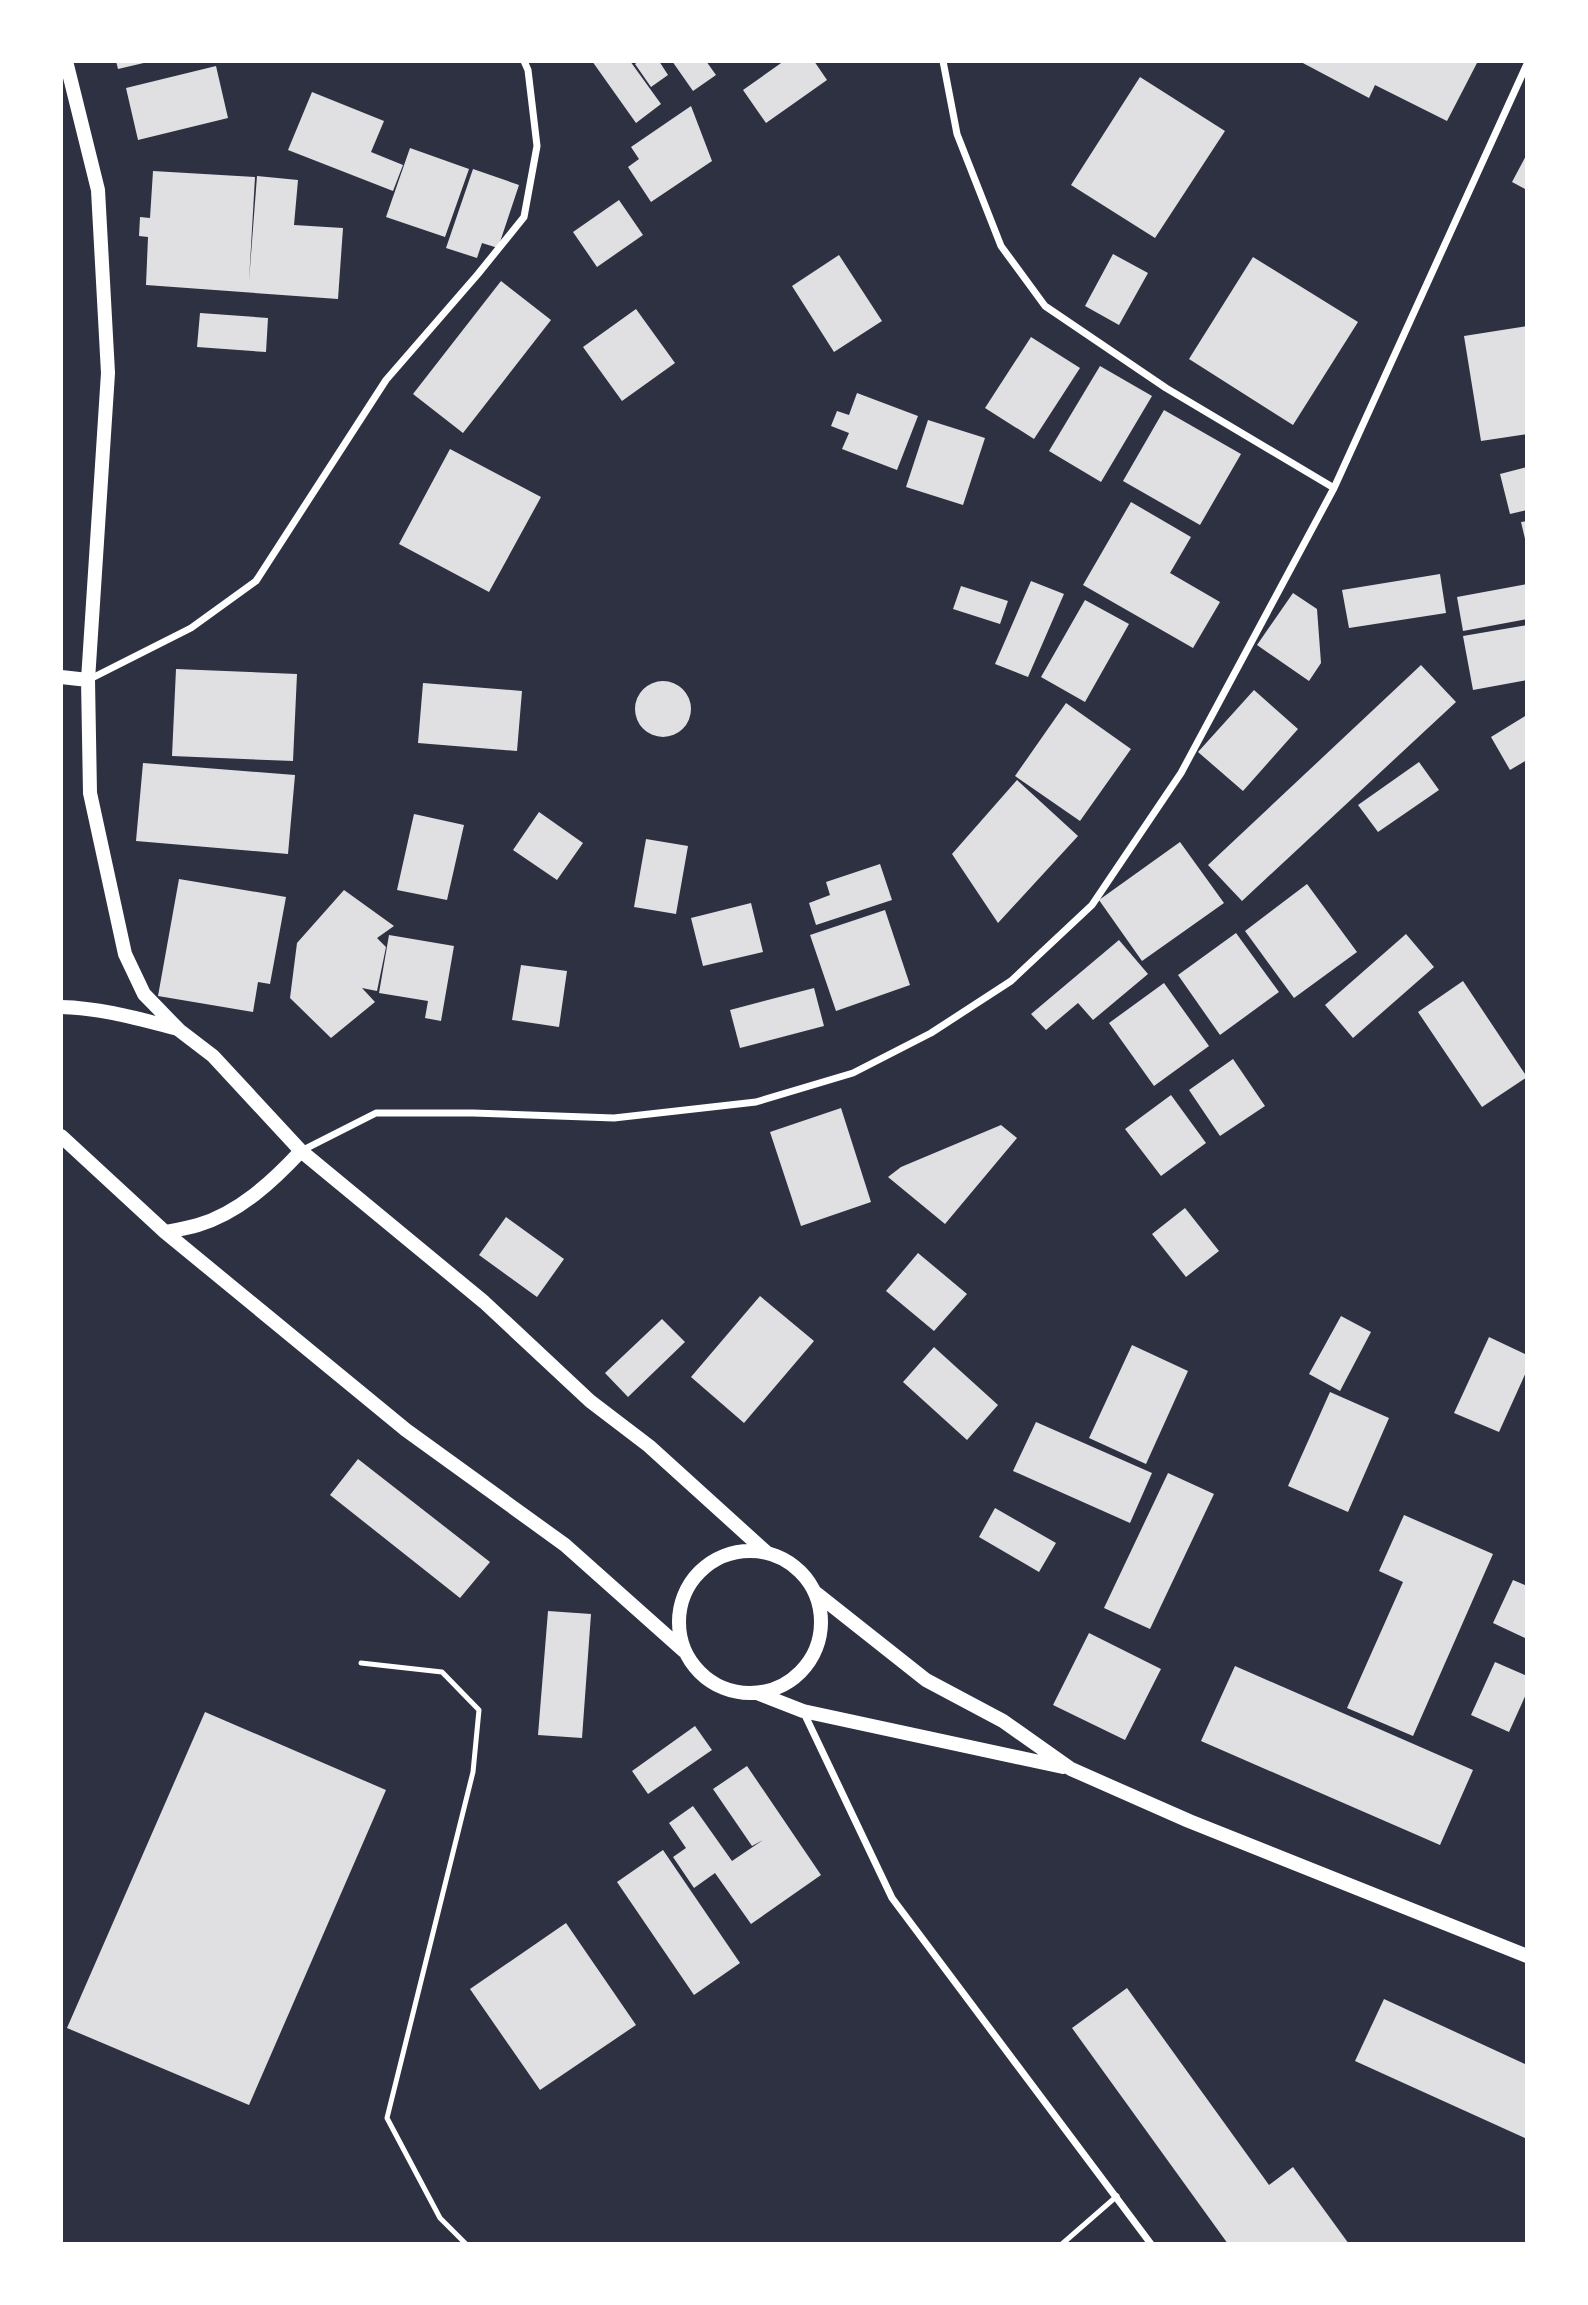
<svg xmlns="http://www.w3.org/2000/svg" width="1588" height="2305" font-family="'Space Grotesk',sans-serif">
  <rect width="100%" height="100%" fill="#2d3142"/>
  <path fill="#e0e0e3" d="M116,61H148V62L118,69Z
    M592,61H630L661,104L636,123Z
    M639,61H659L668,75L651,87L635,64Z
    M672,61H706L716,75L693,91Z
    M784,61H814L827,80L766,123L743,90Z
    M1299,61H1478L1447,121L1375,85L1369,98Z
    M216,66L228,118L138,140L126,88Z
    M1140,77L1225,131L1155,238L1071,185Z
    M312,92L384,121L371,152L403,165L393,191L288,150Z
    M691,106L712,161L651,202L628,167L639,159L631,147Z
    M410,148L469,169L445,237L386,217Z
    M1527,154V190L1512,182Z
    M473,169L519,185L498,248L482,243L477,258L446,248Z
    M153,171L255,177L249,281L257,176L298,180L294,225L343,228L338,299L146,285L148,237L139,236L140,217L150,218Z
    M619,200L643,235L597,267L573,232Z
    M1113,254L1148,273L1119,325L1085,306Z
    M839,255L882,321L834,352L792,286Z
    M1253,257L1358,322L1293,425L1189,359Z
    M501,281L551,320L463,433L413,394Z
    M636,309L675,363L622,401L583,347Z
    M200,313L268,318L266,352L197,347Z
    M1527,326V434L1481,441L1464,336Z
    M1031,337L1080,368L1034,439L985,408Z
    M1100,366L1152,396L1101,482L1049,451Z
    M857,393L918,416L897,470L842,449L849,433L831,426L837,411L849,415Z
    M1164,410L1241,454L1200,525L1123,481Z
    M928,420L985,438L963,505L906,487Z
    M450,449L541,497L489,592L399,544Z
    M1527,467V510L1510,514L1500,474Z
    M1131,502L1191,537L1170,573L1220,602L1193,648L1083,585Z
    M1527,521V543H1526L1521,522Z
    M1440,574L1446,613L1349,628L1342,590Z
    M1031,581L1064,594L1028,677L995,664Z
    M1527,584V619L1463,631L1457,597Z
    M961,586L1008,601L1000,624L953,609Z
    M1293,593L1317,609L1321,663L1309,681L1257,645Z
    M1085,600L1129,624L1085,702L1041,677Z
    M1527,625V680L1473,690L1463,636Z
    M1421,665L1456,702L1242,901L1208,865Z
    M176,669L297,674L293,761L172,756Z
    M635 709a28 28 0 1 1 56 0a28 28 0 1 1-56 0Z
    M423,683L522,691L517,751L418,743Z
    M1254,690L1298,729L1243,791L1198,752Z
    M1066,703L1131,749L1080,821L1015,776Z
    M1527,715V760L1510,770L1491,737Z
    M1419,762L1439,790L1378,832L1358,805Z
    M143,763L295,775L288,854L136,841Z
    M1017,780L1078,836L998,923L952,854Z
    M539,812L583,843L557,880L513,850Z
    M414,814L464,825L447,900L397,890Z
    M646,839L688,846L676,914L634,907Z
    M1180,842L1224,903L1142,961L1099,900Z
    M880,864L892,900L816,925L809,903L830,895L826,882Z
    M179,879L286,897L270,984L258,982L253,1012L158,996Z
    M1307,884L1357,952L1294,998L1245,931Z
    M344,890L394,926L377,938L386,947L377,991L362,988L375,1002L331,1038L290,998L297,943Z
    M751,903L763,952L703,966L691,918Z
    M885,910L910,985L836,1011L810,935Z
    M1236,933L1279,992L1220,1035L1178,975Z
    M1406,934L1434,967L1353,1038L1325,1005Z
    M389,935L454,946L441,1021L425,1018L428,1001L379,993Z
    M1119,940L1148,974L1093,1020L1078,1003L1046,1030L1031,1014Z
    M521,965L567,971L559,1027L512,1020Z
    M1463,981L1527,1077L1482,1107L1418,1012Z
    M1164,983L1209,1046L1154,1086L1109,1023Z
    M814,988L824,1026L740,1048L730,1010Z
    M1233,1059L1265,1106L1220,1136L1189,1090Z
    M1171,1095L1206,1143L1161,1176L1125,1129Z
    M841,1108L871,1202L801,1226L770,1132Z
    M1001,1125L1017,1138L945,1224L888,1177L901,1167Z
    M1185,1208L1219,1251L1186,1277L1152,1234Z
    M506,1217L564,1259L537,1297L479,1255Z
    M918,1253L967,1294L934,1331L886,1291Z
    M760,1296L814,1341L744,1423L691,1377Z
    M1341,1316L1371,1332L1340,1391L1309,1374Z
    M662,1319L685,1342L628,1397L605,1373Z
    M1489,1337L1527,1355V1370L1499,1432L1454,1413Z
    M1132,1345L1188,1371L1146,1464L1089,1438Z
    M934,1347L998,1405L967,1440L903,1382Z
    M1330,1392L1389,1418L1348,1512L1288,1486Z
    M1036,1422L1152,1473L1130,1523L1013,1471Z
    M358,1459L490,1562L460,1598L330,1495Z
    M1168,1473L1214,1494L1150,1629L1104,1608Z
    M995,1508L1056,1543L1039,1572L979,1537Z
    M1404,1515L1493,1554L1413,1736L1347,1708L1403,1582L1379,1571Z
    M1513,1580L1527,1586V1639L1493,1623Z
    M548,1611L591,1614L582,1738L538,1735Z
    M1089,1633L1161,1669L1125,1740L1053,1705Z
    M1495,1662L1527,1676V1692L1509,1732L1471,1715Z
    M1235,1666L1473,1770L1440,1845L1201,1741Z
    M205,1712L386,1790L249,2105L67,2028Z
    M695,1726L712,1750L648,1794L632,1771Z
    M747,1766L821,1875L751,1924L715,1873L694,1888L673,1857L686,1848L669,1823L693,1806L732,1861L763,1840L752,1846L713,1789Z
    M663,1850L740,1963L694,1995L617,1882Z
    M566,1923L636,2025L540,2090L470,1989Z
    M1127,1988L1269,2185L1293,2167L1349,2244H1228L1072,2028Z
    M1384,1999L1527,2065V2139L1355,2061Z"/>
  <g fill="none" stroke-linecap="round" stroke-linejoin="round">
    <path stroke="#fff" stroke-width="5" d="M361,1663L442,1672L479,1710L473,1772L387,2118L440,2218L466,2244
      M1062,2244L1117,2196"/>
    <path stroke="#fff" stroke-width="7" d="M943,61L957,134L1001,246L1045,306L1166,388L1334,488
      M88,680L191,628L256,581L386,380L478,274L524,217L537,146L528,70L524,61
      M301,1151L376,1113H473L614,1118L756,1102L853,1073L931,1033L1011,981L1092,905L1181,773L1334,488L1527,64
      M803,1711L892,1898L1151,2244"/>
    <path stroke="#fff" stroke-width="14" d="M66,61L98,190L108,373L88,680L90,793L125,954L144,994L179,1030L213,1056L301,1151L484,1302L590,1401L649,1446L766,1552
      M61,677L88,680
      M61,1007C102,1008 139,1019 178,1029
      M61,1136L165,1232L406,1430L565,1545L684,1651
      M165,1232C176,1230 188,1228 198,1225C239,1213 273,1181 301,1151
      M679 1622a71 71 0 1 1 142 0a71 71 0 1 1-142 0Z
      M816,1593L926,1680L1003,1721L1071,1769L1189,1821L1527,1956
      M757,1693L803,1711L1063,1767"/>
  </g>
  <rect width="1588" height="2305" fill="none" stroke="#ffffff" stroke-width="126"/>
</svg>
